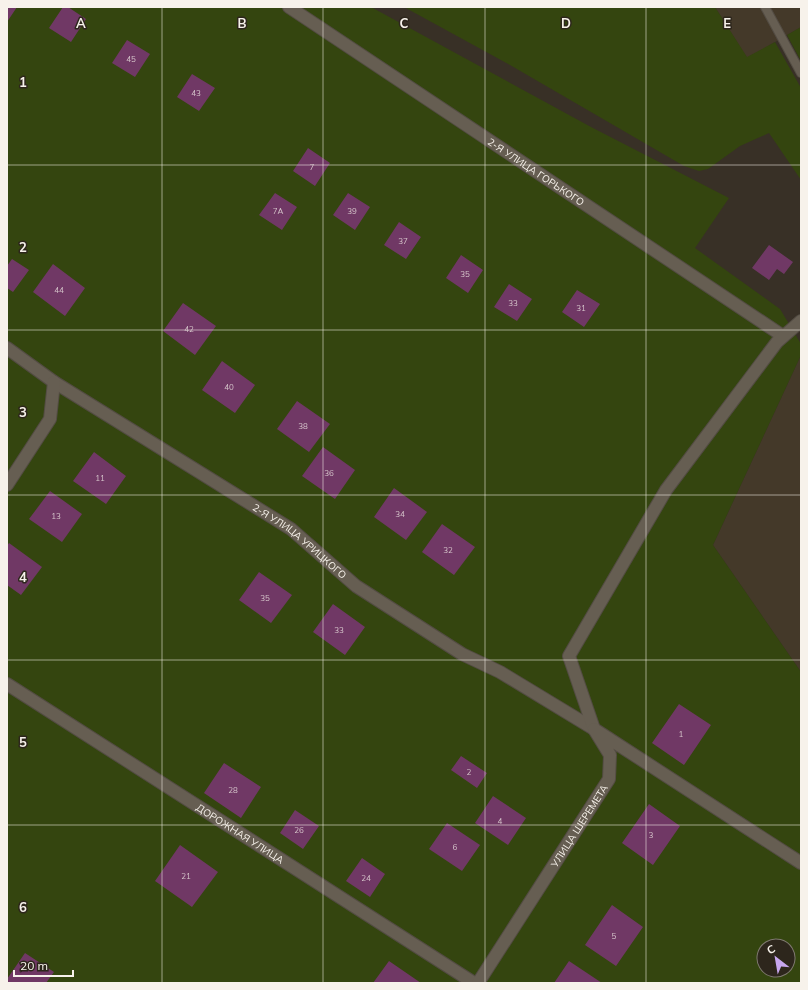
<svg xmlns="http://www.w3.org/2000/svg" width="808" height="990" font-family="Mulish,sans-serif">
  <rect width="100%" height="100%" fill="#383026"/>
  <path fill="#443929" d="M715,7H801V27L747,58Z
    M801,355V672L713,545Z"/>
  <path fill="#34450f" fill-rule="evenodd" d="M7,7H371L591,127L729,198L695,248L780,309L801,344V355L713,545L801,672V983H7ZM764,946H788V970H764Z
    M404,7H715L747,57L775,42L801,88V180L769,133L740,146L708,169L699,171L684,166L510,65Z
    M801,27V61L787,35Z"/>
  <path fill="#703865" d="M7,7H17L7,22Z
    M63,7H68L86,19L71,42L49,28Z
    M127,40L150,54L135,77L112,63Z
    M192,74L215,88L199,111L177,97Z
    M308,148L330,163L315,186L293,171Z
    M275,193L297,207L282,230L259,215Z
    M348,193L370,207L355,230L333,215Z
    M399,222L421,237L406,259L384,245Z
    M769,245L793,262L784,274L777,269L769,280L752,268Z
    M461,255L483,270L468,293L446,278Z
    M12,259L29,270L13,292L7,288V266Z
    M53,264L85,288L65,316L33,292Z
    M509,284L532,299L517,321L494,307Z
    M577,290L600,304L584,327L562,312Z
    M183,303L216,326L195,355L163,331Z
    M222,361L255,385L235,413L202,390Z
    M297,401L330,424L309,452L277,429Z
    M323,447L355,470L335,499L302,476Z
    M94,452L126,476L106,504L73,481Z
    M394,488L427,512L406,540L374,517Z
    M50,491L82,514L62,542L29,519Z
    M442,524L475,547L454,575L422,552Z
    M9,543L42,567L21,595L7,585V546Z
    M259,572L292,595L271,623L239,600Z
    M333,604L365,627L345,655L313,632Z
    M679,704L711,725L684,765L652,743Z
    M461,756L487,773L477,788L451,770Z
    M224,763L261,787L241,818L204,793Z
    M493,796L526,818L508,845L475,823Z
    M649,804L680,826L653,865L622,843Z
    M295,810L319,826L303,849L280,833Z
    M447,823L480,845L462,871L429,849Z
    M180,845L218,872L192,907L155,881Z
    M362,858L385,874L370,897L346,881Z
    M612,905L643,927L616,966L585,945Z
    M25,953L54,972L46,983H7V979Z
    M389,961L421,983H373Z
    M569,961L602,983H554Z"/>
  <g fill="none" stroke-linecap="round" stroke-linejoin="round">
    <defs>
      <path id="lane" d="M765,7L801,73"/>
      <g id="street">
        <path id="s1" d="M289,7L783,336"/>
        <path id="s2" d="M7,348L54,382L291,529L356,586L462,654L500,672L594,729"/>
        <path d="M7,485L50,419L54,382"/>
        <path id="s3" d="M7,684L474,983"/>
        <path d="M594,729L569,656L666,490L777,342L801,321"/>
        <path id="s4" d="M478,983L609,779L610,755L594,729L801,863"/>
      </g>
    </defs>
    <use href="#lane" stroke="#534c43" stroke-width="10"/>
    <use href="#street" stroke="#534c43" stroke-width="14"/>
    <use href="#lane" stroke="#665e52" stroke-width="8"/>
    <use href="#street" stroke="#665e52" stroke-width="12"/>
  </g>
  <path fill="none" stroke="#f7f2eb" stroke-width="1" stroke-opacity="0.55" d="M162,7V983M323,7V983M485,7V983M646,7V983M7,165H801M7,330H801M7,495H801M7,660H801M7,825H801"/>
  <g text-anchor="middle" stroke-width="3" stroke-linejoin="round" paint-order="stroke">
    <g font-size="8" fill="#d5c4ca">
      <text x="131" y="62">45</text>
      <text x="196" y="96">43</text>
      <text x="312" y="170">7</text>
      <text x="278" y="214">7А</text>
      <text x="352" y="214">39</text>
      <text x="403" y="244">37</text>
      <text x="465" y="277">35</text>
      <text x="59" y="293">44</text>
      <text x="513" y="306">33</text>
      <text x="581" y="311">31</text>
      <text x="189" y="332">42</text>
      <text x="229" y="390">40</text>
      <text x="303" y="429">38</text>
      <text x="329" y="476">36</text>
      <text x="100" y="481">11</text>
      <text x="400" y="517">34</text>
      <text x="56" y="519">13</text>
      <text x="448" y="553">32</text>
      <text x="265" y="601">35</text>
      <text x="339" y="633">33</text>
      <text x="681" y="737">1</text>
      <text x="469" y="775">2</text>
      <text x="233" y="793">28</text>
      <text x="500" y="824">4</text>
      <text x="299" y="833">26</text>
      <text x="651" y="838">3</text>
      <text x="455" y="850">6</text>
      <text x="186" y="879">21</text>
      <text x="366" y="881">24</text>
      <text x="614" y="939">5</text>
    </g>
    <g font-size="10" fill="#f7f2eb" stroke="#2d261c">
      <text dy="4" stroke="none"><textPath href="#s1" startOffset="297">2-Я УЛИЦА ГОРЬКОГО</textPath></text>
      <text dy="4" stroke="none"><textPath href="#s2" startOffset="351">2-Я УЛИЦА УРИЦКОГО</textPath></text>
      <text dy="4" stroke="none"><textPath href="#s4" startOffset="187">УЛИЦА ШЕРЕМЕТА</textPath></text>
      <text dy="4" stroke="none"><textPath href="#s3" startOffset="277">ДОРОЖНАЯ УЛИЦА</textPath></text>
    </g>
  </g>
  <g font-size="13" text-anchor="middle" font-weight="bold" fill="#f7f2eb" stroke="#2d261c" stroke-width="3" stroke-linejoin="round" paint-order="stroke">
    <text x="81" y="28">A</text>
    <text x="242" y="28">B</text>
    <text x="404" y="28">C</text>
    <text x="566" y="28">D</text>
    <text x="727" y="28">E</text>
    <text x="23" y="87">1</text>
    <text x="23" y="252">2</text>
    <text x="23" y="417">3</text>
    <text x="23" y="582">4</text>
    <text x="23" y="747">5</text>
    <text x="23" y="912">6</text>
  </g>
  <rect width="808" height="990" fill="none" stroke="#f7f2eb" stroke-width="16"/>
  <g transform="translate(776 958) rotate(329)"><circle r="19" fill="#2d261c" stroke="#7e786f"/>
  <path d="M0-3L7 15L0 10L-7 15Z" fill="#c7a6ef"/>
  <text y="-6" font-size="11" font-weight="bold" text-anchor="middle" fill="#f7f2eb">С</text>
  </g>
  <path d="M14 970v6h59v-6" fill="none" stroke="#f7f2eb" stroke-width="2"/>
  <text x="20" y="970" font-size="12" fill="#f7f2eb" stroke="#2d261c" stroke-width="3" paint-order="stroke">20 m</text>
</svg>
